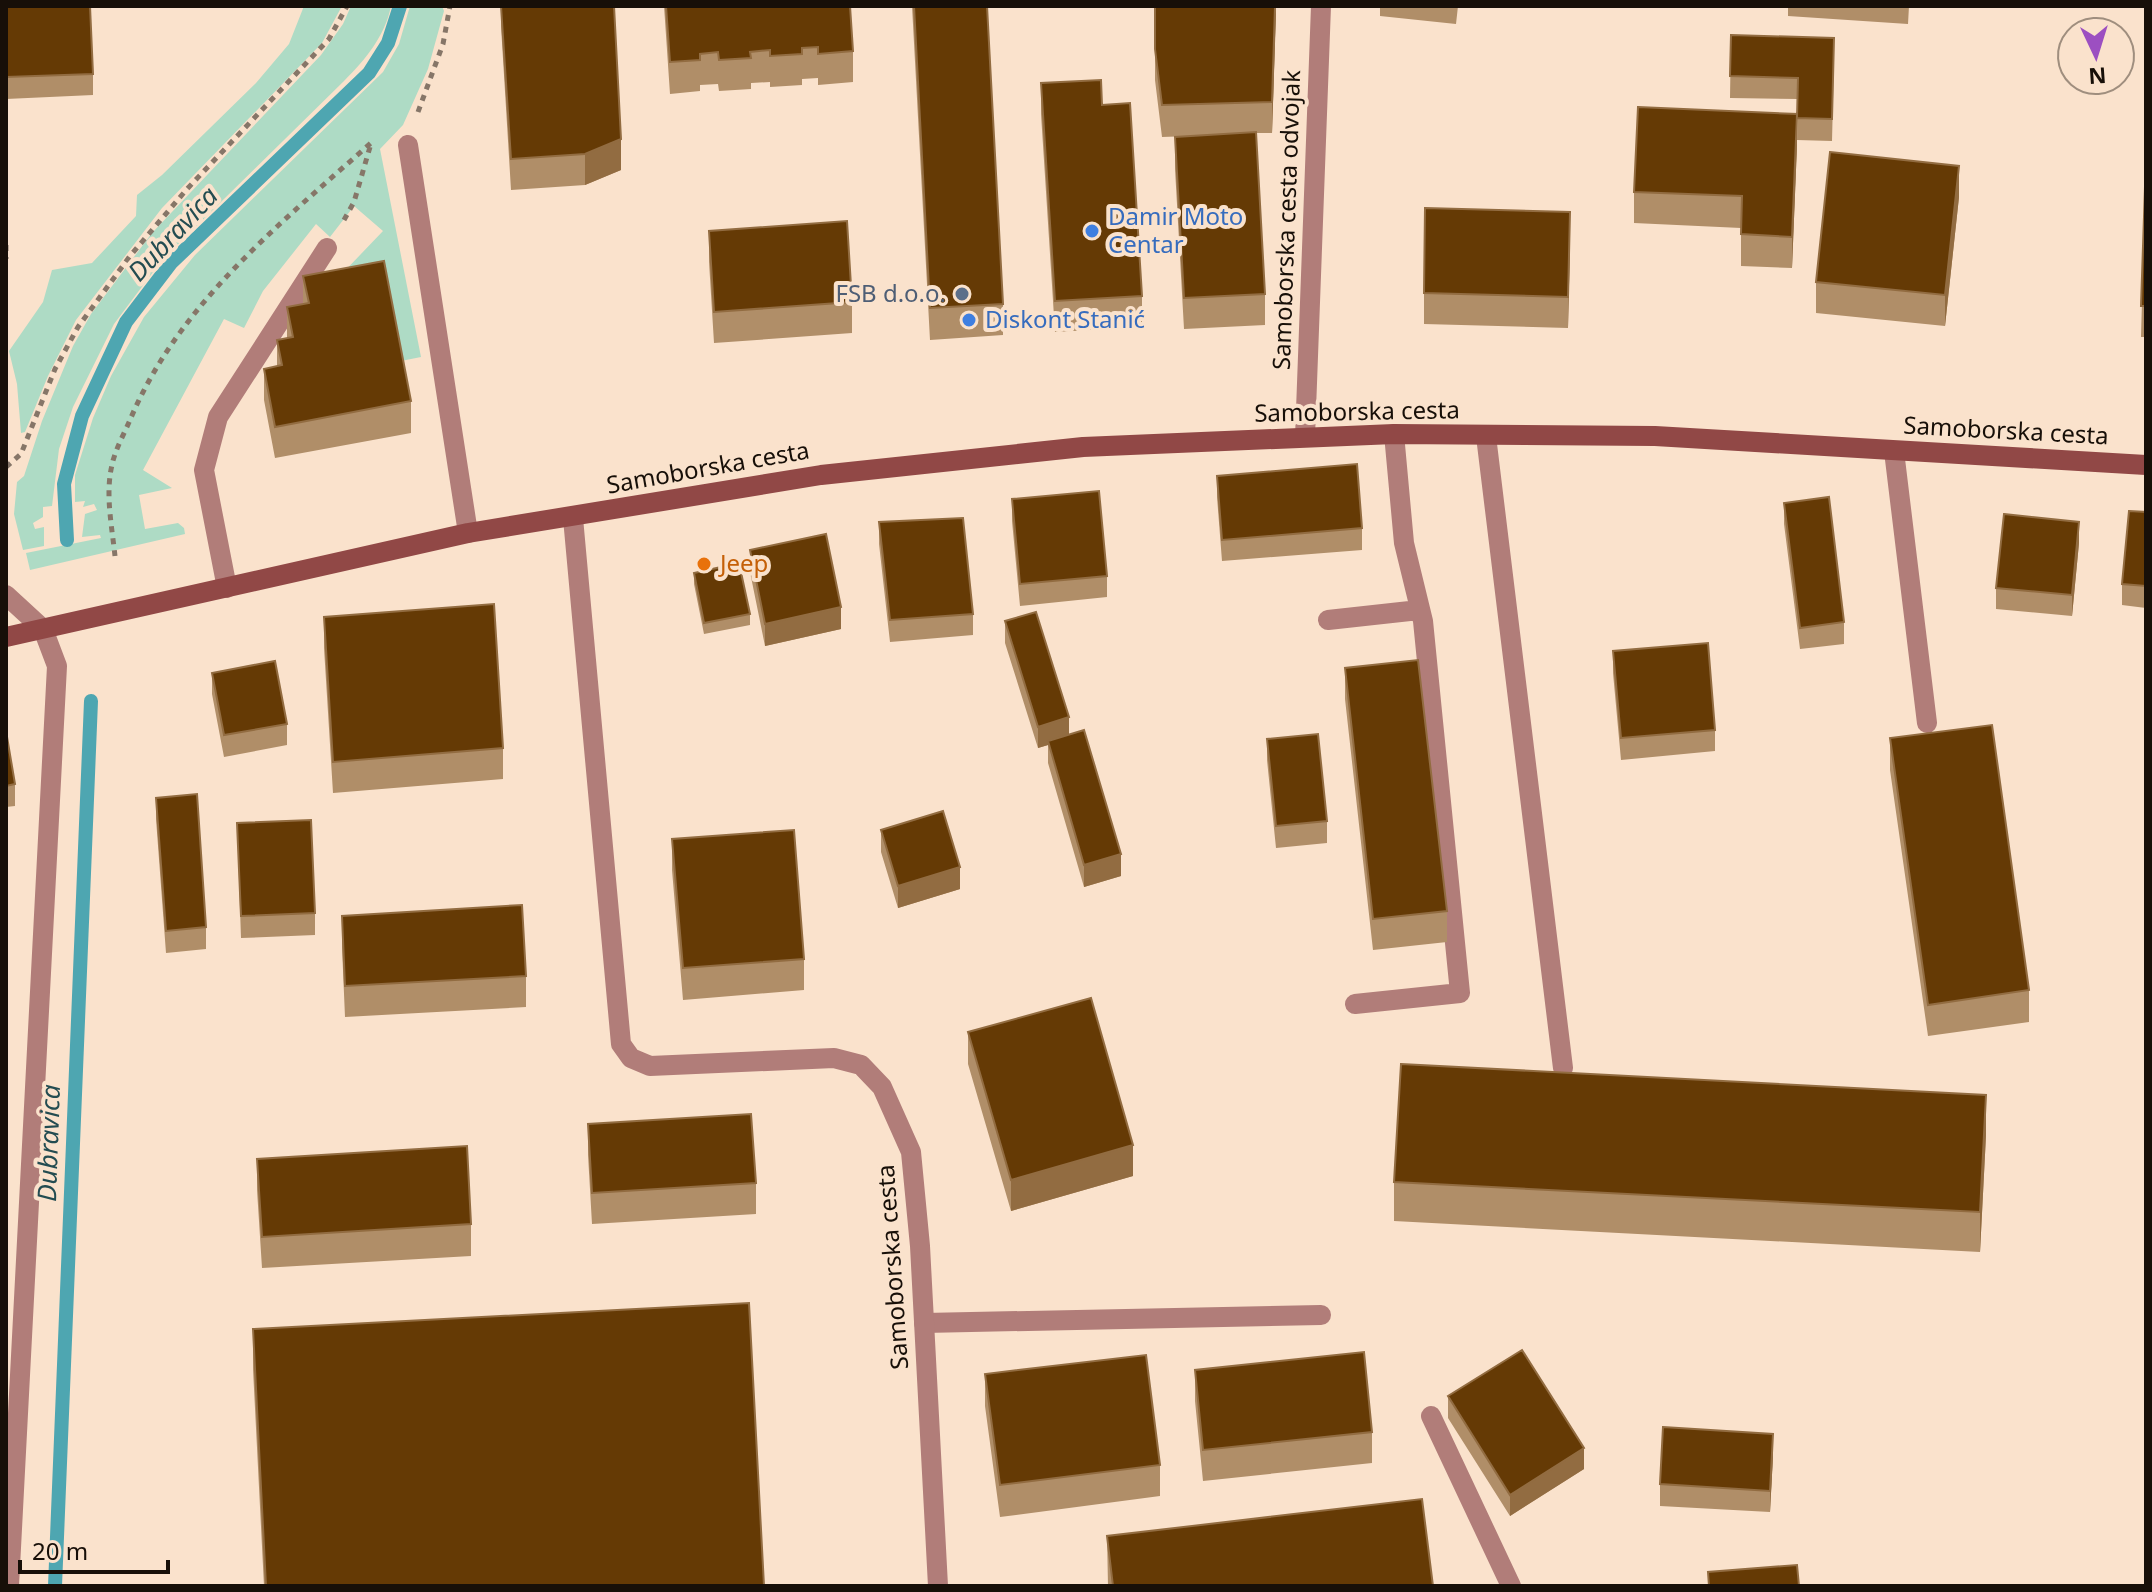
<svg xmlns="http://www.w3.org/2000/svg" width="2152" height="1592" font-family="'Noto Sans',sans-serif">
  <rect width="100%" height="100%" fill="#fae2cc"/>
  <path fill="#aedbc5" d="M304,6H342L322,43L162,208L76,320L48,376L25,432L21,433L17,384L9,351L43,302L52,270L92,263L136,216L137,195L162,175L256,83L289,44Z
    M351,6H391C385,36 366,59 344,81L162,260L114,324L73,407L59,449L52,506L43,507V517L33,523L35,529L44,527V546L23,550L14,514L17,482L24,476L42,421L73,346L91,314L152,233L321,55L343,24Z
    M410,6H442L444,11L428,69L403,125L380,149L421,357L401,361L338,278L383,231L354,206L330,237L316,224L263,291L244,328L224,319L143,470L172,488L139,495L145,529L178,523L184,528L185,534L30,570L26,553L101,538L100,535L82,537L85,514L97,510L94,504L83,507L85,501L75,502V475L93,418L111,376L144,317L195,255L383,72L399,44Z"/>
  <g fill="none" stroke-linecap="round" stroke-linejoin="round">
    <path stroke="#4ea6b1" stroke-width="14" d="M67,540L64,484L82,416L126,322L171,263L369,73L388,43L400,6
      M55,1586L91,701"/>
    <path stroke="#867668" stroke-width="5" stroke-dasharray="6 6" stroke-linecap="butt" d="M418,112L443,44L450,6
      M344,220L354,202L370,147
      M6,245V259
      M6,467L21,454L55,369L78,327L130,256L187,189L329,39L347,6
      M115,556C112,527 105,494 112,465C115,450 124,434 130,420C179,303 279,225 372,142"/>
    <path stroke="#b17d79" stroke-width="20" d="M408,145L468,533
      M1486,436L1563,1068
      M1894,451L1927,723
      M227,588L204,470L218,417L327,248
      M6,595L43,629
      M1328,620L1419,610
      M1355,1004L1460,993L1423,621L1404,543L1394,434
      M924,1323L1321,1315
      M1431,1416L1511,1586"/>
    <path stroke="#b17d79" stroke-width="20" d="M1305,437L1321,6
      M573,518L621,1044L631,1058L650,1066L834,1058L861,1065L882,1087L911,1152L920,1246L938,1586
      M9,1586L57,666L43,629"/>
    <path stroke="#914846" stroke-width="20" d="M6,637L468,533L821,475L1083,447L1394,434L1655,436L2146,465"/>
  </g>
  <path fill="#b08e68" d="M6,6L93,74V95L6,99Z
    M501,6H614L621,170L585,185L511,190L501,26Z
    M664,6H850L853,51V82L818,85V78L802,79V85L770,87V82L751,83V89L719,91L718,84L700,85V91L670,94Z
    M912,6H987L1003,304V335L930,340Z
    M1155,6H1276L1272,133H1256L1265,294V325L1184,329L1175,169V137L1220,135L1162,137L1155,80Z
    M1380,6H1458L1456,24L1380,16Z
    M1788,6H1909L1908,24L1788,16Z
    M1731,35L1834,59L1832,141L1797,140L1798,99L1730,98Z
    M1041,83L1102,105L1142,296V327L1055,332L1041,114Z
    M1797,145L1792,268L1741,266V228L1634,223V192Z
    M2146,157V337H2141Z
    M1959,197L1945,326L1816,313V282Z
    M709,231L852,302V333L714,343L709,262Z
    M1570,243L1568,328L1424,324V293Z
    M303,276L411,401V433L275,458L264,400V369L277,366V340L287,338V307L303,304Z
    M1217,476L1362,528V550L1222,561L1217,497Z
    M1012,499L1107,576V597L1020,606L1012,521Z
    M1784,503L1844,622V644L1800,649L1784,524Z
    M2146,512V608L2122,605V584Z
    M879,522L973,614V635L890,642L879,544Z
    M2079,543L2072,616L1996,609V588Z
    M750,550L841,629L765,646L750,572Z
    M694,573L750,614V625L704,634L694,584Z
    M324,617L503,748V779L333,793L324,648Z
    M1005,621L1069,735L1121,876L1084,887L1048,763V745L1038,748L1005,643Z
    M1613,651L1715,730V751L1621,760L1613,673Z
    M1345,668L1447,911V942L1373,950L1345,699Z
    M212,673L287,724V745L224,757L212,694Z
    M6,731L15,784V806L6,807Z
    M1890,738L2029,990V1022L1928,1036L1890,770Z
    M1267,739L1327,821V843L1276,848L1267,760Z
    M156,798L206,927V949L166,953L156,819Z
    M237,823L315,913V935L241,938Z
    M881,830L960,889L898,908L881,852Z
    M672,839L804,959V990L683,1000L672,870Z
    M342,916L526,976V1007L345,1017L342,947Z
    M968,1032L1133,1176L1011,1211L968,1064Z
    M588,1124L756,1183V1214L592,1224L588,1155Z
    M1986,1135L1980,1252L1394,1221V1182Z
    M257,1159L471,1224V1256L262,1268L257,1190Z
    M253,1329L764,1586H264L253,1369Z
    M1195,1370L1372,1432V1463L1203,1481L1195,1401Z
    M985,1374L1160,1465V1496L1000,1517L985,1406Z
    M1448,1396L1584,1469L1510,1516L1448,1418Z
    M1773,1456L1770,1512L1660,1506V1484Z
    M1107,1536L1433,1586H1108Z"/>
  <path fill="#926c41" d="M1275,6L1276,14L1272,133V102Z
    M1797,114V145L1792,268V237Z
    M621,139V170L585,185V154Z
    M1959,166V197L1945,326V295Z
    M1570,212V243L1568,328V297Z
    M2079,522V543L2072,616V595Z
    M841,607V629L765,646V624Z
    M1069,717V738L1048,741V745L1038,748V727Z
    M1121,854V876L1084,887V865Z
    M960,867V889L898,908V886Z
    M1986,1095V1135L1980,1252V1212Z
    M1133,1145V1176L1011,1211V1180Z
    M1773,1434V1456L1770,1512V1491Z
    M1584,1448V1469L1510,1516V1495Z"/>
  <path fill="#653a05" stroke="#926c41" stroke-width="2" d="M6,6H90L93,74L6,77Z
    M501,6H614L621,139L585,154L511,159Z
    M666,6H850L853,51L818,54V47L802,48V54L770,56V50L750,52L751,58L719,60L718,52L700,54V60L670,62Z
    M914,6H987L1003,304L930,308Z
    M1155,6H1275L1272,102L1162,105L1155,49Z
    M1731,35L1834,38L1832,119L1797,118L1798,78L1730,76Z
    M1101,80L1102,105L1130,103L1142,296L1055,301L1041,83Z
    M1638,107L1797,114L1792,237L1741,234L1742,196L1634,192Z
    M1256,132L1265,294L1184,298L1175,137Z
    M1830,152L1959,166L1945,295L1816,282Z
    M2146,157V306H2141Z
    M1425,208L1570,212L1568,297L1424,293Z
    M847,221L852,302L714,312L709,231Z
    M384,261L411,401L275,427L264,369L282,365L277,340L293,337L287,307L309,303L303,276Z
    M1357,464L1362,528L1222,540L1217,476Z
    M1099,491L1107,576L1020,584L1012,499Z
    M1829,497L1844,622L1800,628L1784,503Z
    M2129,511L2146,512V586L2122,584Z
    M2004,514L2079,522L2072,595L1996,588Z
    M963,518L973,614L890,620L879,522Z
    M826,534L841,607L765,624L750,550Z
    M739,563L750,614L704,623L694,573Z
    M494,604L503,748L333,762L324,617Z
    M1036,612L1069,717L1038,727L1005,621Z
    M1708,643L1715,730L1621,738L1613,651Z
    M1418,660L1447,911L1373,919L1345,668Z
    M275,661L287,724L224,735L212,673Z
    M1992,725L2029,990L1928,1005L1890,738Z
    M1084,730L1121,854L1084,865L1048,741Z
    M6,731L15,784L6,786Z
    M1318,734L1327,821L1276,826L1267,739Z
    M197,794L206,927L166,931L156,798Z
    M943,811L960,867L898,886L881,830Z
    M311,820L315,913L241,916L237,823Z
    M794,830L804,959L683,968L672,839Z
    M522,905L526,976L345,986L342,916Z
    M1091,998L1133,1145L1011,1180L968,1032Z
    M1401,1064L1986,1095L1980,1212L1394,1182Z
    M751,1114L756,1183L592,1193L588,1124Z
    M467,1146L471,1224L262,1237L257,1159Z
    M749,1303L764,1586H266L253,1329Z
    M1522,1350L1584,1448L1510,1495L1448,1396Z
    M1364,1352L1372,1432L1203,1450L1195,1370Z
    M1146,1355L1160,1465L1000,1485L985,1374Z
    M1663,1427L1773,1434L1770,1491L1660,1484Z
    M1422,1499L1433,1586H1113L1107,1536Z
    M1797,1565L1799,1586H1709L1708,1572Z"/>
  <g fill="#3f7fe0" stroke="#fae2cc" stroke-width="3">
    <circle cx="1092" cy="231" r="8"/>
    <circle cx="969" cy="320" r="8"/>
  </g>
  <circle fill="#5c6f8a" stroke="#fae2cc" stroke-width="3" cx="962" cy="294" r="8"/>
  <circle fill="#e8710a" stroke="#fae2cc" stroke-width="3" cx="704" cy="564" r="8"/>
  <g text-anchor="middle" stroke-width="8" stroke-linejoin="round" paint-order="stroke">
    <g font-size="24" fill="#366cbe" stroke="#fae2cc" text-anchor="start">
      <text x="1108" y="225">Damir Moto<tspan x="1108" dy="28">Centar</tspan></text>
      <text x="985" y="328">Diskont Stanić</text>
    </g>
    <g font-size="24" fill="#170f08" stroke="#fae2cc">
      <text transform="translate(1287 220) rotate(-88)" y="8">Samoborska cesta odvojak</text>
      <text transform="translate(1357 412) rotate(-1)" y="8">Samoborska cesta</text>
      <text transform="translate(2006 431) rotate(3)" y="8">Samoborska cesta</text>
      <text transform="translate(708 468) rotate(-10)" y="8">Samoborska cesta</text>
      <text transform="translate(893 1267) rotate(-94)" y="8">Samoborska cesta</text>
    </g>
    <g font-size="24" fill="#4e5e75" stroke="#fae2cc" text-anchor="end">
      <text x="946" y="302">FSB d.o.o.</text>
    </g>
    <g font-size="24" fill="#c56008" stroke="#fae2cc" text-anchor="start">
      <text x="720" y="572">Jeep</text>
    </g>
    <g font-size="26" font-style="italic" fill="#234c51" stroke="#fae2cc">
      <text transform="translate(173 234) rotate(-47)" y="9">Dubravica</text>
      <text transform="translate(49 1143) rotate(-88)" y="9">Dubravica</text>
    </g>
  </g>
  <rect width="2152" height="1592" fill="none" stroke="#170f08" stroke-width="16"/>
  <g transform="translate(2096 56) rotate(176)"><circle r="38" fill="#fae2cc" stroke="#9f8e7e" stroke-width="2"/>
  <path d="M0-6L14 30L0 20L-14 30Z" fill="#9c4fc1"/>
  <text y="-12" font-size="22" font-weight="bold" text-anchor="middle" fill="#170f08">N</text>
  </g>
  <path d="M20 1560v12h148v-12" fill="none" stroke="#170f08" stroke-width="4"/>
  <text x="32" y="1560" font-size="24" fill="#170f08" stroke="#fae2cc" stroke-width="6" paint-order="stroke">20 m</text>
</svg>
